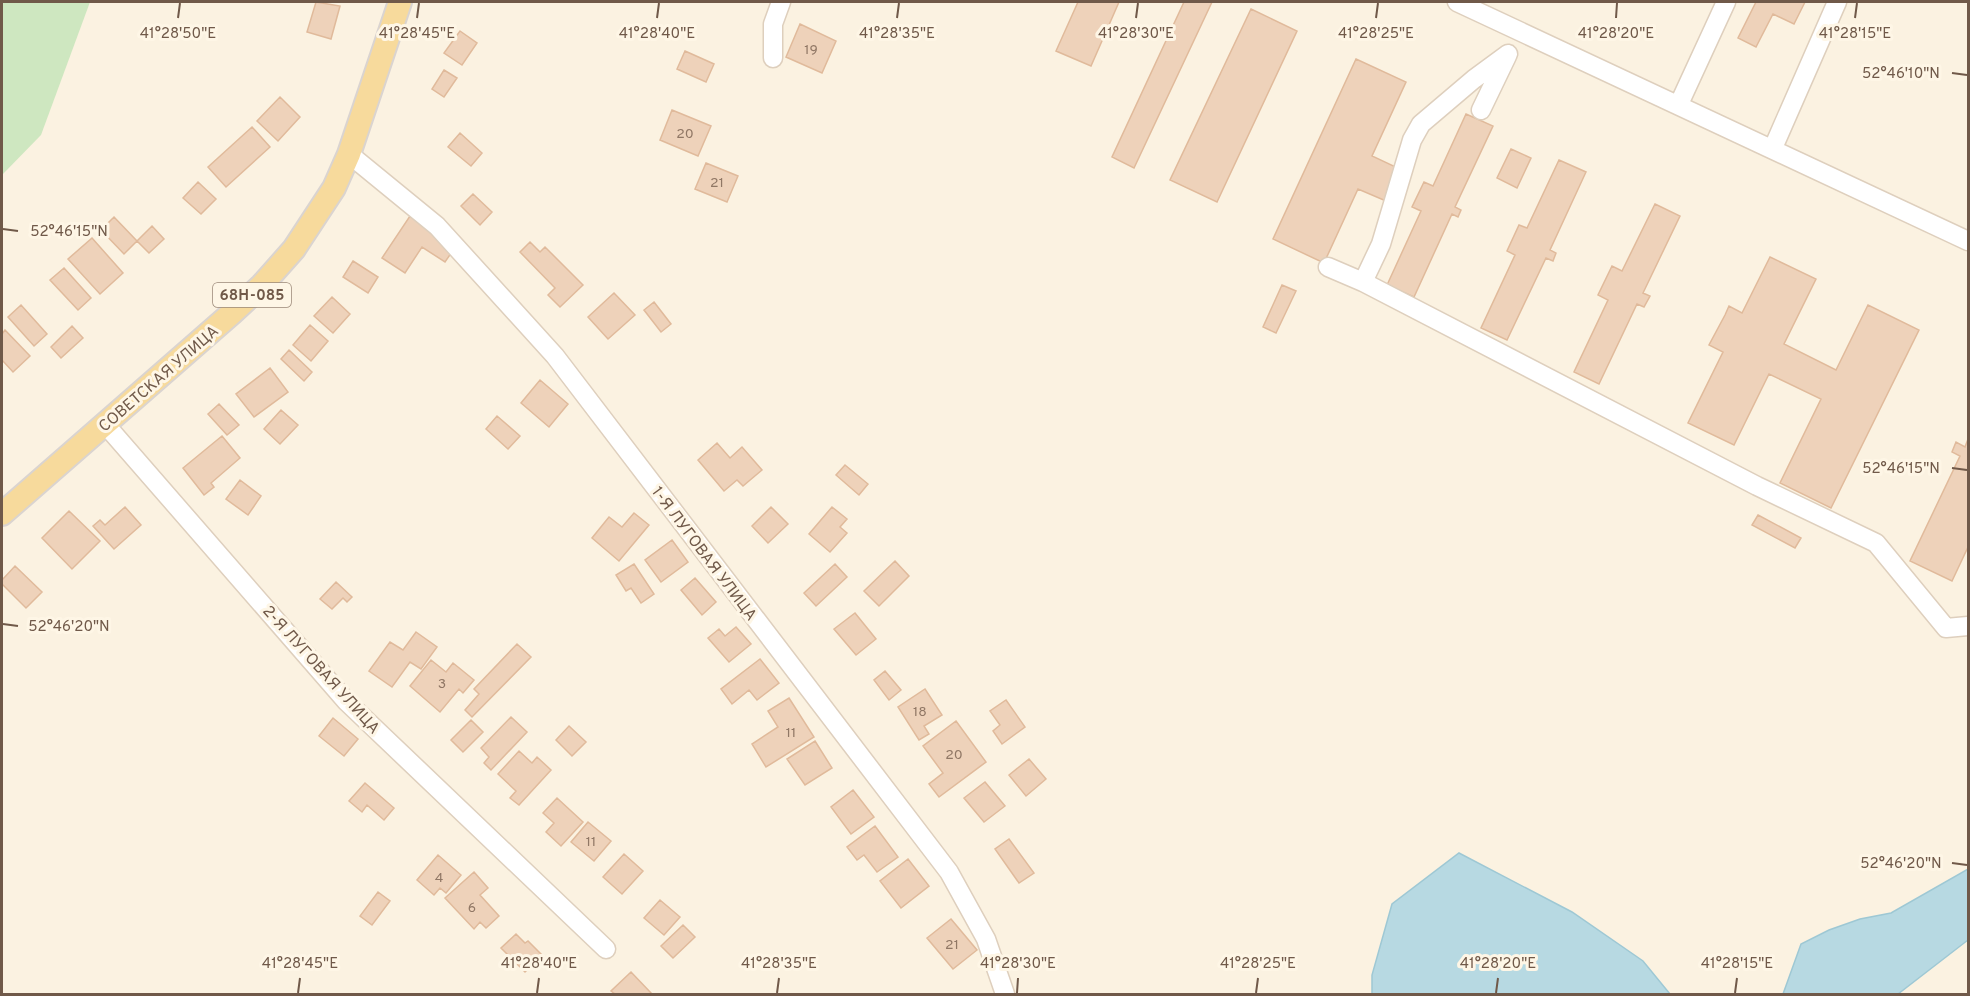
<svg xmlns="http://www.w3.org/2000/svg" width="1970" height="996" font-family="Overpass,sans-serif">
  <rect width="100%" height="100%" fill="#fbf2e1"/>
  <path fill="#cee7c0" d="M2,2H90L41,135L2,175Z"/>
  <path fill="#b7d9e2" stroke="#9ec8d4" stroke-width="1.5" d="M1459,853L1572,912L1643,961L1670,994H1372V975L1392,904Z
    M1968,869V940L1898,994H1783L1801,944L1829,930L1860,919L1891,913Z"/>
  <path fill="#eed2ba" stroke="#e0ba9b" stroke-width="1.5" d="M316,2L340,6L331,39L307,32Z
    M1078,2H1119L1091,66L1056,51Z
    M1184,2H1212L1134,168L1112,157Z
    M1756,2H1805L1794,24L1773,14L1756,47L1738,38Z
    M1251,9L1297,31L1217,202L1170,180Z
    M800,24L836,41L822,73L786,57Z
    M460,31L477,43L462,65L444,53Z
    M685,51L714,64L706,82L677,69Z
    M1356,59L1406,82L1372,156L1400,169L1386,201L1358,189L1324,263L1273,239Z
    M444,70L457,78L444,97L432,89Z
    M280,97L300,117L278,141L257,121Z
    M672,110L711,126L698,156L660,140Z
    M1466,114L1493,126L1455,207L1461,210L1458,217L1452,214L1414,297L1387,285L1421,211L1412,207L1424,182L1433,186Z
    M252,127L270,147L226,187L208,167Z
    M460,133L482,153L471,166L448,147Z
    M1511,149L1531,158L1517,188L1497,178Z
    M1559,160L1586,172L1550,250L1556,253L1553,261L1546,258L1507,340L1481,328L1515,255L1507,251L1519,225L1527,228Z
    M706,163L738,176L727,202L695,189Z
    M198,182L216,199L201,214L183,198Z
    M473,194L492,212L480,225L461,206Z
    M1655,204L1680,216L1643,293L1650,296L1644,307L1637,304L1599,384L1574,372L1608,300L1598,295L1612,266L1622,271Z
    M410,216L456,246L445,262L422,247L405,273L382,258Z
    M114,217L137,241L124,254L101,230Z
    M152,226L164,239L149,253L137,241Z
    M92,238L123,273L100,294L68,259Z
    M530,242L540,252L545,247L583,285L560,307L548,295L555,288L520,252Z
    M1770,257L1816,279L1784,344L1836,370L1868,305L1919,330L1831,508L1780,483L1821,399L1769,374L1734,445L1688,423L1723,352L1709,345L1725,315L1729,306L1742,313Z
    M353,261L378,277L368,293L343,277Z
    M64,268L91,298L78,310L50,280Z
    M1282,285L1296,291L1276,333L1263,327Z
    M614,293L635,315L608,339L588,317Z
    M332,297L350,314L333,333L314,316Z
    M654,302L671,324L661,332L644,310Z
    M21,305L47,334L34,346L8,317Z
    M310,325L328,341L311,361L293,345Z
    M72,326L83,338L61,358L51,347Z
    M5,330L30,356L13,372L2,360V334Z
    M289,350L312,372L304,381L281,359Z
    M270,368L288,392L254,417L236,394Z
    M540,380L568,404L549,427L521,403Z
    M219,404L239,425L227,435L208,414Z
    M281,410L298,425L280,444L264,429Z
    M497,416L520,436L508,449L486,429Z
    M222,436L240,458L211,483L214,487L204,495L183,468Z
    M1968,439V547L1952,581L1910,561L1960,456L1952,452L1956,442L1965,447Z
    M717,443L730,458L742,447L762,470L743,486L737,480L724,491L698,460Z
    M845,465L868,484L859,495L836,475Z
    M240,480L261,496L248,515L226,499Z
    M125,507L141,525L114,549L93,526L100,520L105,525Z
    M771,507L788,524L768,543L752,526Z
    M832,507L847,519L840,527L847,533L830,552L809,534Z
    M69,511L100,541L72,569L42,538Z
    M634,513L649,525L619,561L592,538L609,517L622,527Z
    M1758,515L1801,538L1795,548L1752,525Z
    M672,540L688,562L661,582L645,560Z
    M895,561L909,576L879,606L864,591Z
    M634,564L654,594L641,603L631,588L626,591L616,575Z
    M835,564L847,577L816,606L804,593Z
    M15,566L42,592L26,608L2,584V580Z
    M695,578L716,602L702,615L681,590Z
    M336,582L352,597L347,602L343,598L332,609L320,599Z
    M855,613L876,639L856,655L834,629Z
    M736,627L751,644L729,662L708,638L719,629L725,636Z
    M416,632L437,647L421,669L410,662L392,687L369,671L390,642L403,650Z
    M517,644L531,657L472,717L465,710L479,694L474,689Z
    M760,659L779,683L757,700L749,690L732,704L721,689Z
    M431,660L446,672L453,663L474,680L463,693L459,689L440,712L410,686Z
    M885,671L901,690L889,700L874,680Z
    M925,689L942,715L924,726L929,734L919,740L898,707Z
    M789,698L814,737L766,767L752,744L778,727L768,711Z
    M1006,700L1025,727L1002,744L993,731L1000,725L990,711Z
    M511,717L527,732L491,770L484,763L489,757L481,748Z
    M333,718L358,739L344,756L319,736Z
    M471,720L483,732L463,752L451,740Z
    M956,721L986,762L939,797L929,784L943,773L923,746Z
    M569,726L586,742L572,756L556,740Z
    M815,741L832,768L805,785L787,759Z
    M519,751L532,763L537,757L551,770L519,805L510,798L516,791L498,774Z
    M1029,759L1046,779L1026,796L1009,775Z
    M985,782L1005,806L984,822L964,798Z
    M365,783L394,808L384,820L367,805L362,812L349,801Z
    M853,790L874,817L851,834L831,807Z
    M557,798L583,822L561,846L546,832L554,823L543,813Z
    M588,822L611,841L594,861L571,842Z
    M875,826L898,857L877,872L864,855L857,860L847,847Z
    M1009,839L1034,873L1019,883L995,849Z
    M624,854L643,871L622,894L603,877Z
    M438,855L461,875L446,893L440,888L434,895L417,880Z
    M908,859L929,886L901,908L880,881Z
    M474,872L488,888L480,895L499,916L486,928L480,922L474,929L445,898Z
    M378,892L390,901L372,925L360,916Z
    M660,900L680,917L664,935L644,918Z
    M951,919L977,950L953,969L927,938Z
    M683,925L695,937L673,958L661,946Z
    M516,934L525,943L528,941L542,955L525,972L501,948Z
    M631,972L652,994H615L611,991Z"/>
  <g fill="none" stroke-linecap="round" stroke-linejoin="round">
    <defs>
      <path id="minor" d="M1457,2L1968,241
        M1508,54L1474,79L1421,124L1412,140L1381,244L1363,282L1757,486L1876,543L1946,628L1968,626
        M773,58V24L781,2
        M1679,104L1726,2
        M1481,110L1507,56
        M1773,148L1837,2
        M349,154L437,226L555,356L949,872L986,939L1005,994
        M1328,267L1363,282
        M105,424L347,702L606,949"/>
      <path id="major" d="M2,514L232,313L262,285L294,249L334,188L349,154L400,2"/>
    </defs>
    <use href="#minor" stroke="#decfbd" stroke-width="21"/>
    <use href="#major" stroke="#dad4d0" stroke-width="26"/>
    <use href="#minor" stroke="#fff" stroke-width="18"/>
    <use href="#major" stroke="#f7da9c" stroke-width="22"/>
  </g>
  <path fill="none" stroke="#705949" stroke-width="2" d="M178,18L180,3M417,18L419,3M657,18L659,3M897,18L899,3M1136,18L1138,3M1376,18L1378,3M1616,18L1617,3M1855,18L1857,3M1952,73L1967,75M3,229L18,231M1952,468L1967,470M3,624L18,626M1952,863L1967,865M298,993L300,978M537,993L539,978M777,993L779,978M1017,993L1018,978M1256,993L1258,978M1496,993L1498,978M1735,993L1737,978"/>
  <g text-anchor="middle" stroke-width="6" stroke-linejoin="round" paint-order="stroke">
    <g font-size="14" fill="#907765">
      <text x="811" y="54">19</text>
      <text x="685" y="138">20</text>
      <text x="717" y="187">21</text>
      <text x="442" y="688">3</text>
      <text x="920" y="716">18</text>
      <text x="791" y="737">11</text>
      <text x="954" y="759">20</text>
      <text x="591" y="846">11</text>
      <text x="439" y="882">4</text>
      <text x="472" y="912">6</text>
      <text x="952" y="949">21</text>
    </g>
    <rect fill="#fef6e6" stroke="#9b8878" stroke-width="1.5" x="213" y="283" width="78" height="24" rx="4.5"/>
    <g font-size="15" font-weight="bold" fill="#705949">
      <text x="252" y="300">68Н-085</text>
    </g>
    <g font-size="16" fill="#705949" stroke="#fef6e6">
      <text transform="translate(158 378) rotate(-41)" y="6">СОВЕТСКАЯ УЛИЦА</text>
      <text transform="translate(705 553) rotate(53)" y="6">1-Я ЛУГОВАЯ УЛИЦА</text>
      <text transform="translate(322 669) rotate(48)" y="6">2-Я ЛУГОВАЯ УЛИЦА</text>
    </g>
  </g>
  <g font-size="15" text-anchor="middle" fill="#705949" stroke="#fef6e6" stroke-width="6" stroke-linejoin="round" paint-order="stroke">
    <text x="178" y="38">41°28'50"E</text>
    <text x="417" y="38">41°28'45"E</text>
    <text x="657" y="38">41°28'40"E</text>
    <text x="897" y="38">41°28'35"E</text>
    <text x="1136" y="38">41°28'30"E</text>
    <text x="1376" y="38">41°28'25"E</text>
    <text x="1616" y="38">41°28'20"E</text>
    <text x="1855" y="38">41°28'15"E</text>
    <text x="1901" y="78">52°46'10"N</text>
    <text x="69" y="236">52°46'15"N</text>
    <text x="1901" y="473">52°46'15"N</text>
    <text x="69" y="631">52°46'20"N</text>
    <text x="1901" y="868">52°46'20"N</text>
    <text x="300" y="968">41°28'45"E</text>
    <text x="539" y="968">41°28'40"E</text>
    <text x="779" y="968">41°28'35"E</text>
    <text x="1018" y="968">41°28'30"E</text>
    <text x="1258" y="968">41°28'25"E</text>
    <text x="1498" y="968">41°28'20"E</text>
    <text x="1737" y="968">41°28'15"E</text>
  </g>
  <rect width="1970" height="996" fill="none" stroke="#705949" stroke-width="6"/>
</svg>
